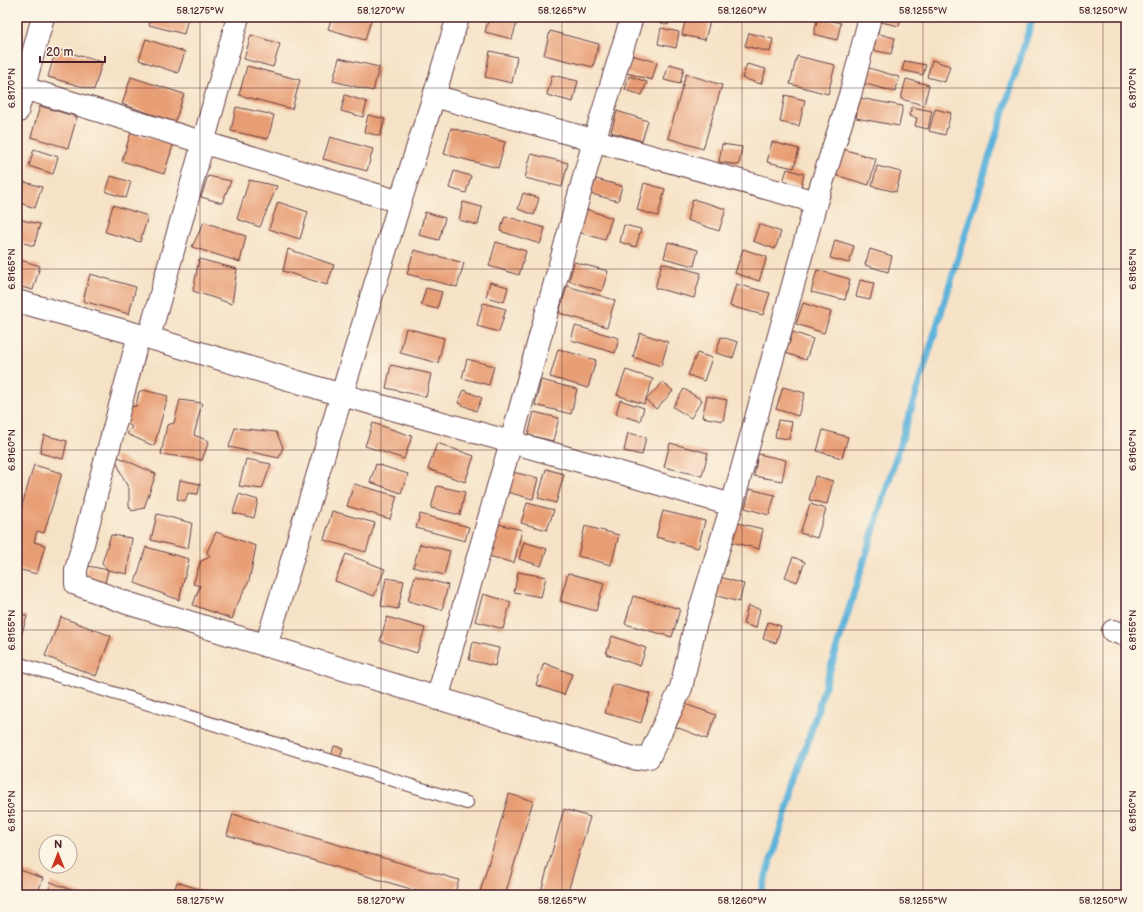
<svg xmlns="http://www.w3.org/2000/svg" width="1143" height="912" font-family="'Balsamiq Sans',sans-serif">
  <rect width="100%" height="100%" fill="#fcf5e5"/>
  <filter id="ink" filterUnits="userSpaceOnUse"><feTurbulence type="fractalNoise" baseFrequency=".025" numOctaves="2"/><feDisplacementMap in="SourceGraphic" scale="8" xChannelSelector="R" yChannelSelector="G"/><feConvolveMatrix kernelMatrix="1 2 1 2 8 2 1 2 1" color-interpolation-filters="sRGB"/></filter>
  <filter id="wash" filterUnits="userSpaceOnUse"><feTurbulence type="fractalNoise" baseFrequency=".012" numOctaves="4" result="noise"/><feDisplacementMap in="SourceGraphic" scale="16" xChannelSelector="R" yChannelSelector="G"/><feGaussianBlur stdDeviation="0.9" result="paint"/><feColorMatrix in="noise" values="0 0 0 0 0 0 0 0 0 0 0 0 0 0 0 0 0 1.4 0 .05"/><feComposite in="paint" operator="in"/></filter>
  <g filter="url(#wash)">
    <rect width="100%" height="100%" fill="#f6e2c6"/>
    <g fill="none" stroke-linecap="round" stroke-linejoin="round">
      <path stroke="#5fb4db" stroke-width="7" d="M760,895L1033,17"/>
    </g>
    <g id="blocks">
      <path fill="#e89e74" d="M151,17H188L184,34L149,25Z
        M332,17H372L365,40L328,29Z
        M489,17H497L517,22L512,39L485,32Z
        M642,17H670L668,25Z
        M686,17H711L705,40L682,35Z
        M818,17L841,23L837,40L814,34Z
        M882,17H901L899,26L881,22Z
        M661,28L679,32L676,48L658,44Z
        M550,31L599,44L593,67L544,55Z
        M749,33L773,39L770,52L745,46Z
        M876,33L895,38L891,54L872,50Z
        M251,35L280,44L273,67L244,59Z
        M146,39L185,52L178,73L139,60Z
        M56,49L102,62L94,90L48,77Z
        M490,51L517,57L512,83L485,77Z
        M627,54L657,62L652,80L623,72Z
        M797,56L835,65L828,94L790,84Z
        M339,58L379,67L373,91L333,81Z
        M932,60L950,66L945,82L927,77Z
        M905,61L926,65L923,75L902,70Z
        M669,64L684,68L680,84L664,80Z
        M747,64L766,69L761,84L742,78Z
        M859,65L899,77L895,92L855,81Z
        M247,66L300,80L292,109L239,95Z
        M686,74L722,85L703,149L668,138Z
        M552,75L578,81L573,102L547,95Z
        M629,76L647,82L642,95L625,90Z
        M131,77L184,94L175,122L122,104Z
        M906,79L929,85L924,105L901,99Z
        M345,95L367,102L363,117L341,111Z
        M785,95L805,100L799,126L780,122Z
        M859,98L903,106L899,126L856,118Z
        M40,106L77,117L68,148L31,137Z
        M236,107L274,115L268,139L231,131Z
        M912,107L932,111L928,129L915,126L917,118L909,116Z
        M935,109L951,113L945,135L929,131Z
        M617,111L648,121L642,141L611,132Z
        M368,115L385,119L380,136L364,132Z
        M451,128L505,142L498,168L444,154Z
        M131,132L173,145L164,174L122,161Z
        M330,137L373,149L367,171L323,159Z
        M772,142L799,149L794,168L767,162Z
        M722,144L742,147L739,165L719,162Z
        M34,149L58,157L53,174L29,166Z
        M843,149L876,159L869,185L835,175Z
        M531,154L568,163L562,187L525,178Z
        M877,166L901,172L896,192L872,186Z
        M787,169L804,174L801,187L783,182Z
        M454,171L471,176L466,193L449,188Z
        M111,176L131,182L126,198L106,192Z
        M208,176L231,181L222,203L201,197Z
        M596,179L622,186L618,201L591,194Z
        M18,180L42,187L35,208L17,202Z
        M249,180L277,186L260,227L237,219Z
        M644,183L665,189L658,216L637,210Z
        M523,193L539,198L534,215L518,209Z
        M693,199L726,209L719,231L687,220Z
        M278,202L308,212L300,239L269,229Z
        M463,202L482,207L478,225L459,220Z
        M113,205L148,216L140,242L105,232Z
        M586,209L612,218L605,240L578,232Z
        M425,212L445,218L439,240L419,235Z
        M505,216L545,228L540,244L500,231Z
        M17,219L40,224L34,246L17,241Z
        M204,222L246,236L240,262L192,247Z
        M759,224L781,232L775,249L753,241Z
        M624,225L641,229L636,247L620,242Z
        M835,240L854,246L849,263L830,258Z
        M496,242L526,251L519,275L489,266Z
        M668,242L698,250L694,266L664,258Z
        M288,249L334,265L327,285L283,271Z
        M743,249L767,257L759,281L735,273Z
        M870,249L892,256L888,272L865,265Z
        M414,250L464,263L457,287L407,274Z
        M17,259L40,266L33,290L17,286Z
        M199,259L237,269L232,304L193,291Z
        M574,262L608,271L602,291L569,281Z
        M662,263L701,273L694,298L655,288Z
        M817,270L850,279L845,300L811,292Z
        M90,274L136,287L129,314L83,301Z
        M860,280L874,283L870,300L856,297Z
        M490,282L508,287L504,302L486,297Z
        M736,284L770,293L763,315L730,306Z
        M567,286L615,300L607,327L559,313Z
        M426,288L442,292L437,309L421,305Z
        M483,303L506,309L499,332L477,326Z
        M803,303L831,312L824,333L796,324Z
        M575,326L619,338L615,353L571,340Z
        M406,328L444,338L438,363L400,353Z
        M793,332L813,339L806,360L786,353Z
        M640,333L668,342L661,366L633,357Z
        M721,337L738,342L733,358L716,353Z
        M558,349L596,360L588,388L550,377Z
        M697,353L712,358L704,381L688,375Z
        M467,359L494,366L489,385L462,378Z
        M391,365L431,374L426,397L386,388Z
        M626,370L653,379L644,404L617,395Z
        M541,380L577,389L571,414L535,405Z
        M663,382L673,391L656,409L646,400Z
        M783,387L805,393L798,416L776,409Z
        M684,389L702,400L691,418L673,407Z
        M143,390L168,396L154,446L127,434L132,427L126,423L130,407L136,406L139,392Z
        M464,390L482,398L476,411L458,403Z
        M707,396L727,400L723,421L702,417Z
        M180,400L202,403L194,435L209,441L202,460L161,454L167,425L174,423Z
        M620,400L644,408L640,421L616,414Z
        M534,412L559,418L553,441L528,435Z
        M778,420L792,422L789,439L775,437Z
        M373,423L412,436L404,459L365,446Z
        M235,428L276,432L283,447L279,458L229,447Z
        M823,430L848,437L842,458L817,451Z
        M628,433L646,437L642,455L624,451Z
        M44,435L67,441L63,459L40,453Z
        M437,443L474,456L465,482L428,469Z
        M670,443L708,453L702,476L664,467Z
        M758,454L786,460L782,481L754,476Z
        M114,455L156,474L144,508L132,511L129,506V489L123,478Z
        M246,459L271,464L262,489L239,486Z
        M376,464L408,474L401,493L370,482Z
        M34,465L62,473L44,533L37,531L34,542L45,545L37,574L17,569V522Z
        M546,469L564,474L556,503L538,498Z
        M508,471L538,478L533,499L503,491Z
        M815,476L833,481L827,504L809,500Z
        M180,480L200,484L198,494L188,493L185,501L177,499Z
        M354,484L397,496L390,519L347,506Z
        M437,486L465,492L460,515L431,508Z
        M750,489L775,495L769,515L745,508Z
        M239,494L258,500L254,518L233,513Z
        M527,503L554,510L547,530L521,523Z
        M810,504L826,509L817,538L800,533Z
        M332,511L375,523L366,552L324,540Z
        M663,511L705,521L698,548L656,537Z
        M157,514L192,523L188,549L151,540Z
        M420,514L469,527L465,541L416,528Z
        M733,522L763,529L759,549L728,541Z
        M494,523L522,530L514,563L485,555Z
        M585,526L619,535L611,565L578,556Z
        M216,532L256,546L249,581L236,607L232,619L193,605L200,586L193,584L201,561L210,557L207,552Z
        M111,535L132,538L127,574L108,570L102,563Z
        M524,542L547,549L541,566L519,559Z
        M420,544L450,551L444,575L413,567Z
        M146,547L189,559L179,600L135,583Z
        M346,554L385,569L374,596L335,581Z
        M793,557L805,562L797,582L785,577Z
        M88,566L108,570L105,583L85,579Z
        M518,572L546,577L541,597L514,592Z
        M568,573L604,583L596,611L560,601Z
        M415,576L448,585L442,610L408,601Z
        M720,577L744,584L739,602L714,595Z
        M386,578L404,581L398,609L381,606Z
        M483,594L511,602L503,629L475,621Z
        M633,596L680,609L672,637L625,624Z
        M748,606L760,609L756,628L743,624Z
        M17,613L27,616L19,643L17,642Z
        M61,617L111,636L96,676L45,656Z
        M387,617L425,628L417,653L380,641Z
        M768,622L781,626L776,643L763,639Z
        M612,636L646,648L640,666L606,654Z
        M473,642L499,648L495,666L469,660Z
        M544,663L572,674L564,695L536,685Z
        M613,684L650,694L641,723L605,713Z
        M685,704L716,715L707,739L676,727Z
        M334,746L343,748L340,759L331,757Z
        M509,794L533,801L505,895H479Z
        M564,809L590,817L567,895H540Z
        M233,814L459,880L454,895H431L227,835Z
        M17,869L43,878L37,895H17Z
        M51,882L84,895H47Z
        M177,882L217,895H173Z"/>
    </g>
  </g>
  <g filter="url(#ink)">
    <use href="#blocks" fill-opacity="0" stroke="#643c42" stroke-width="1"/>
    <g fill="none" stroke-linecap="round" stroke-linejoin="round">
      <defs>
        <path id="service" d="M17,663L467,803"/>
        <path id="minor" d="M17,86L400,202
          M434,96L816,202
          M17,112L43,17
          M17,301L143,336L342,395L590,464L732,505
          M139,335L76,570V584L127,603L637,759L649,757L681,688L695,626L732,505L816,202L850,95L870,17
          M143,336L151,330L238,17
          M1113,631L1126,635
          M266,646L400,202L434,96L458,17
          M437,699L511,442L594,141L632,17"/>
      </defs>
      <use href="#service" stroke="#643c42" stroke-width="14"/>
      <use href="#minor" stroke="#643c42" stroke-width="24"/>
      <use href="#service" stroke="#fff" stroke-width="12"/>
      <use href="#minor" stroke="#fff" stroke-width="22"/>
    </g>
  </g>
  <path fill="none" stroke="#4a1f2b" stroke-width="1" stroke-opacity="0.45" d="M20,17V895M200,17V895M381,17V895M562,17V895M742,17V895M923,17V895M1103,17V895M17,88H1126M17,269H1126M17,450H1126M17,630H1126M17,811H1126"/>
  <rect width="1143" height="912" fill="none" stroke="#fcf5e5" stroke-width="44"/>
  <g transform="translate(58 854)"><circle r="19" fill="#fcf5e5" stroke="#b59f9b"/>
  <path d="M0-3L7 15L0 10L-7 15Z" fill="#c8321e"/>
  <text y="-6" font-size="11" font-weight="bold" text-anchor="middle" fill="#4a1f2b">N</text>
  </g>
  <path d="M40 56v6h65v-6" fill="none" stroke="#4a1f2b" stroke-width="2"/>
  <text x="46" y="56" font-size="12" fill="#4a1f2b" stroke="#fcf5e5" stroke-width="3" paint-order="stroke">20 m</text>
  <rect x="22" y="22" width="1099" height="868" fill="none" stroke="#4a1f2b" stroke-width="1.5"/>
  <g font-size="10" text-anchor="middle" fill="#4a1f2b">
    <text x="200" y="14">58.1275°W</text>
    <text x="381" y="14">58.1270°W</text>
    <text x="562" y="14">58.1265°W</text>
    <text x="742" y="14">58.1260°W</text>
    <text x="923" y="14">58.1255°W</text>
    <text x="1103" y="14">58.1250°W</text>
    <text transform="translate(11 88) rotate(-90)" y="4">6.8170°N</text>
    <text transform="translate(1132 88) rotate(-90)" y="4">6.8170°N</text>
    <text transform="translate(11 269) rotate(-90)" y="4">6.8165°N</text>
    <text transform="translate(1132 269) rotate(-90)" y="4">6.8165°N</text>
    <text transform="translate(11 450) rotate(-90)" y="4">6.8160°N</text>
    <text transform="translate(1132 450) rotate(-90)" y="4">6.8160°N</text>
    <text transform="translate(11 630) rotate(-90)" y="4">6.8155°N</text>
    <text transform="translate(1132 630) rotate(-90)" y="4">6.8155°N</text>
    <text transform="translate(11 811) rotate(-90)" y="4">6.8150°N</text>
    <text transform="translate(1132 811) rotate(-90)" y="4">6.8150°N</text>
    <text x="200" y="904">58.1275°W</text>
    <text x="381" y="904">58.1270°W</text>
    <text x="562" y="904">58.1265°W</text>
    <text x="742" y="904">58.1260°W</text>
    <text x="923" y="904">58.1255°W</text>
    <text x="1103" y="904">58.1250°W</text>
  </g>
</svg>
